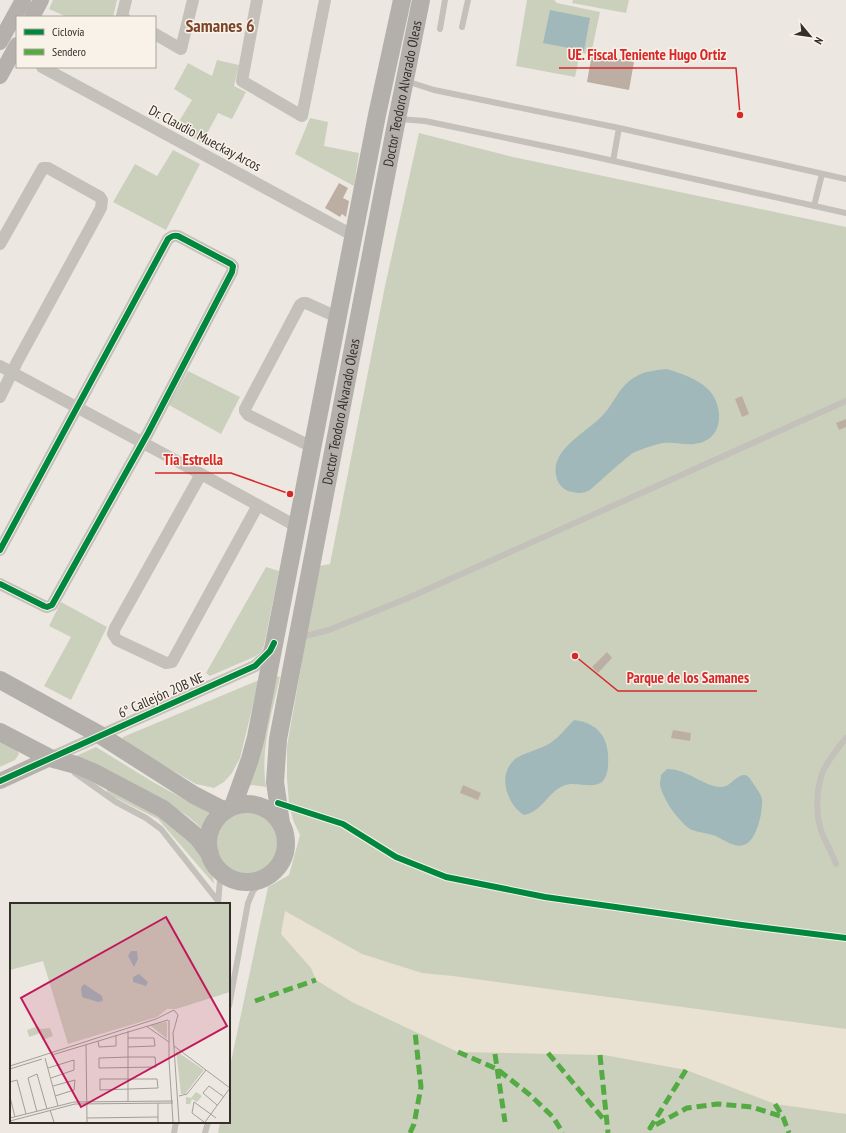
<svg xmlns="http://www.w3.org/2000/svg" width="846" height="1133" font-family="'PT Sans Narrow',sans-serif">
  <rect width="100%" height="100%" fill="#ece8e1"/>
  <path fill="#cbd0bd" d="M53,0H117L113,17H67L49,9Z
    M527,0H554L557,3L600,12L591,54L580,53L575,77L516,66Z
    M573,0H629L626,13L572,3Z
    M217,60L239,65L234,86L246,92L232,119L218,113L202,143L175,128L192,100L174,89L188,63L212,76Z
    M310,118L328,122L324,146L359,153L354,186L295,154Z
    M419,133L513,157L846,227V1133H218L220,1122H229V1071L268,887L289,875L300,835L293,820L289,804L287,778V746L319,566L330,564L385,286Z
    M173,150L200,164L166,230L113,202L135,164L157,176Z
    M188,371L240,397L221,434L169,405Z
    M266,567L279,571L264,646L261,652L256,656L210,676L206,673Z
    M61,602L107,627L71,700L44,686L71,637L49,626Z
    M277,676L280,677C272,713 260,750 266,787L253,785L245,786Z
    M259,680L240,758L232,773L224,782L214,788L196,784L122,741L123,737Z
    M0,739L17,750L19,754L15,760L0,767Z
    M96,747L153,782L209,813L203,827L201,828C187,813 170,805 152,796C124,783 96,772 67,760Z
    M105,786L156,811L201,851L212,872L214,884L158,819L112,796L108,793Z
    M216 842a32 32 0 1 1 64 0a32 32 0 1 1-64 0Z"/>
  <path fill="#e9e1d2" d="M285,911L362,954L422,973L453,976L846,1029V1114L775,1104L686,1070L604,1055L458,1052L352,1002L316,980L311,968L281,934Z"/>
  <path fill="#a0b8ba" d="M550,10L590,18L584,51L543,43Z
    M667,369C686,375 711,383 717,404C723,423 716,442 694,444C684,445 674,442 664,443C655,444 643,449 635,452C630,454 627,458 623,461C614,468 606,476 598,483C595,485 592,489 588,491C582,494 575,493 568,491C561,488 557,482 556,475C551,449 587,432 602,416C615,403 618,387 635,377C645,371 656,370 667,369Z
    M574,720C600,723 610,740 608,765C608,771 606,778 602,782C591,790 575,780 563,786C547,793 543,811 524,815C507,804 497,776 514,760C519,755 539,749 547,745C557,740 566,728 574,720Z
    M667,769C686,768 704,787 721,787C731,787 736,774 745,775C749,776 751,780 753,783C756,788 761,794 762,799C763,811 757,841 744,845C734,848 724,840 716,836C708,833 700,833 692,830C680,824 661,797 660,784C660,781 661,777 661,775Z"/>
  <path fill="#bdaea4" d="M592,53L634,62L629,90L587,82Z
    M339,183L348,188L343,198L349,201L346,217L342,214L340,217L325,208Z
    M742,396L749,414L742,417L735,399Z
    M846,419V427L839,430L836,423Z
    M607,652L612,658L598,673L592,667Z
    M673,730L691,733L690,741L671,738Z
    M463,785L481,793L478,800L460,793Z"/>
  <g fill="none" stroke-linecap="round" stroke-linejoin="round">
    <path stroke="#c4c0ba" stroke-width="6" d="M462,27L468,0
      M440,29L445,0
      M406,81L434,90L619,128L846,179
      M399,119L425,121L578,153L846,213
      M613,161L619,128
      M814,206L822,174
      M301,637L329,630L408,598L846,401
      M75,773L116,802L146,818L161,829L218,901
      M214,863L220,880L218,903
      M836,864C832,853 826,843 822,833C815,814 816,790 823,771C829,759 838,748 846,738
      M229,1006L248,903L253,891L268,876
      M174,1133L176,1122
      M205,1133L208,1122"/>
    <path stroke="#c4c0ba" stroke-width="12" d="M257,0L242,81L302,116L325,0
      M124,17L122,16L126,0
      M155,34L181,49L193,0
      M42,67L354,236
      M0,244L43,168H48L100,197L102,200L101,208L17,362L0,397
      M0,366L201,474L296,526
      M312,447L248,415L245,411V409L300,305L303,303H306L337,317
      M201,474L115,628L113,634L117,640L166,663L172,662L258,505
      M0,550L168,239C172,236 174,235 178,236L231,264L233,266L232,272L148,433L52,605L47,607L44,606L0,584
      M50,758L255,666L265,657L271,648"/>
    <path stroke="#b5b0ab" stroke-width="16" d="M32,17L41,0
      M0,42L23,0
      M0,76L17,45
      M0,781L50,758"/>
    <g stroke="#b3afaa" stroke-width="18">
      <path d="M0,680L100,735L194,795L225,811"/>
      <path d="M0,732L50,758L76,765L93,772L163,809L190,831L198,838L210,854"/>
      <circle cx="247" cy="843" r="39"/>
      <path d="M233,806L250,759L256,737L377,115L402,0"/>
      <path id="s1" d="M281,823L275,782L278,739L395,129L421,0"/>
    </g>
    <path stroke="#54ab44" stroke-width="5" stroke-dasharray="10 5" stroke-linecap="butt" d="M255,1001L316,980
      M458,1052L497,1069L530,1095L553,1117L563,1133
      M548,1053L606,1122
      M495,1054L505,1122
      M600,1055L608,1133
      M686,1070L650,1128L687,1108L718,1104L752,1107L783,1117
      M775,1104L783,1117L789,1133
      M410,1133L414,1124L421,1087L415,1032"/>
    <defs>
      <path id="cycleway" d="M0,550L168,239C172,236 174,235 178,236L231,264L233,266L232,272L148,433L52,605L47,607L44,606L0,584
        M0,781L255,666L270,651L274,643
        M278,803L343,824L396,857L446,877L545,897L742,925L846,938"/>
    </defs>
    <use href="#cycleway" stroke="#f8f2e9" stroke-width="8"/>
    <use href="#cycleway" stroke="#00873e" stroke-width="6"/>
  </g>
  <g text-anchor="middle" stroke-width="3" stroke-linejoin="round" paint-order="stroke">
    <g font-size="14" fill="#352e29" stroke="#f8f2e9">
      <text dy="5" stroke="none"><textPath href="#s1" startOffset="742">Doctor Teodoro Alvarado Oleas</textPath></text>
      <text transform="translate(205 138) rotate(28)" y="5">Dr. Claudio Mueckay Arcos</text>
      <text dy="5" stroke="none"><textPath href="#s1" startOffset="418">Doctor Teodoro Alvarado Oleas</textPath></text>
      <text transform="translate(161 695) rotate(-24)" y="5">6° Callejón 20B NE</text>
    </g>
    <g font-size="18" font-weight="bold" fill="#7c452a" stroke="#f8f2e9">
      <text x="220" y="32">Samanes 6</text>
    </g>
  </g>
  <g transform="translate(10 903)">
    <rect width="220" height="220" fill="#ece8e1"/>
    <path d="M0,1H220V89L166,106H157L147,114L58,141L33,58L0,67ZM156,119L157,120V136L140,122ZM28,123L30,126L40,125L43,133L32,137L31,130L19,134L17,127ZM166,148L194,167L175,191H171ZM186,189L192,193L187,199L182,196L180,201H176V194L181,195Z" fill="#cbd0bd"/>
    <path d="M121,48H127L128,56L124,64L118,53ZM129,71L138,79L136,83L123,79V74ZM74,81L92,93L93,98L88,99L72,94L71,85Z" fill="#a0b8ba"/>
    <path fill="none" stroke="#a39e97" stroke-width="1" d="M159,117V157L163,219M136,123L159,139M118,128V198M88,138L89,144L106,143V132M76,142L77,219M164,143L220,185M118,144L145,143L144,135H118M42,152L158,117M120,154H145L146,164L89,165V155ZM35,155L48,203M0,163L146,116L164,107L168,112L163,130L169,219M38,165L64,157V167L41,175M0,166L32,156M90,176H147L148,185L90,187ZM0,179L7,177L16,211M43,183L65,177L64,187L45,193M169,193L177,191L196,167M0,194L5,214M148,200V219M207,202L193,190L199,183L214,194M40,207L44,219M27,209L18,175L27,171L37,206M0,215L64,199L163,198M77,215L148,214M0,218L65,201L163,200M194,219L182,210L184,199L206,215M195,219L220,185"/>
    <path fill="#c2185b" fill-opacity="0.15" stroke="#c2185b" stroke-width="2" d="M156,14L217,123L71,204L11,95Z"/>
    <rect width="220" height="220" fill="none" stroke="#352e29" stroke-width="2"/>
  </g>
  <path fill="none" stroke="#d62828" stroke-width="1.5" d="M740 115L736 68H559M290 494L231 473H155M575 656L618 691H757"/>
  <g fill="#d62828" stroke="#f8f2e9" stroke-width="1.5">
    <circle cx="740" cy="115" r="4"/>
    <circle cx="290" cy="494" r="4"/>
    <circle cx="575" cy="656" r="4"/>
  </g>
  <g font-size="15" text-anchor="middle" font-weight="bold" fill="#d62828" stroke="#f8f2e9" stroke-width="3" stroke-linejoin="round" paint-order="stroke">
    <text x="647" y="60">UE. Fiscal Teniente Hugo Ortiz</text>
    <text x="193" y="465">Tía Estrella</text>
    <text x="688" y="683">Parque de los Samanes</text>
  </g>
  <rect x="16" y="16" width="140" height="52" fill="#f8f2e9" stroke="#aaa49c"/>
  <rect x="24" y="29" width="20" height="6" fill="#00873e" stroke="#aaa49c"/>
  <text x="52" y="36" font-size="12" fill="#352e29">Ciclovía</text>
  <rect x="24" y="49" width="20" height="6" fill="#54ab44" stroke="#aaa49c"/>
  <text x="52" y="56" font-size="12" fill="#352e29">Sendero</text>
  <g transform="translate(810 36) rotate(119)" stroke="#f8f2e9" stroke-width="3" paint-order="stroke">
  <path d="M0-3L7 15L0 10L-7 15Z" fill="#352e29"/>
  <text y="-6" font-size="11" font-weight="bold" text-anchor="middle" fill="#352e29">N</text>
  </g>
</svg>
